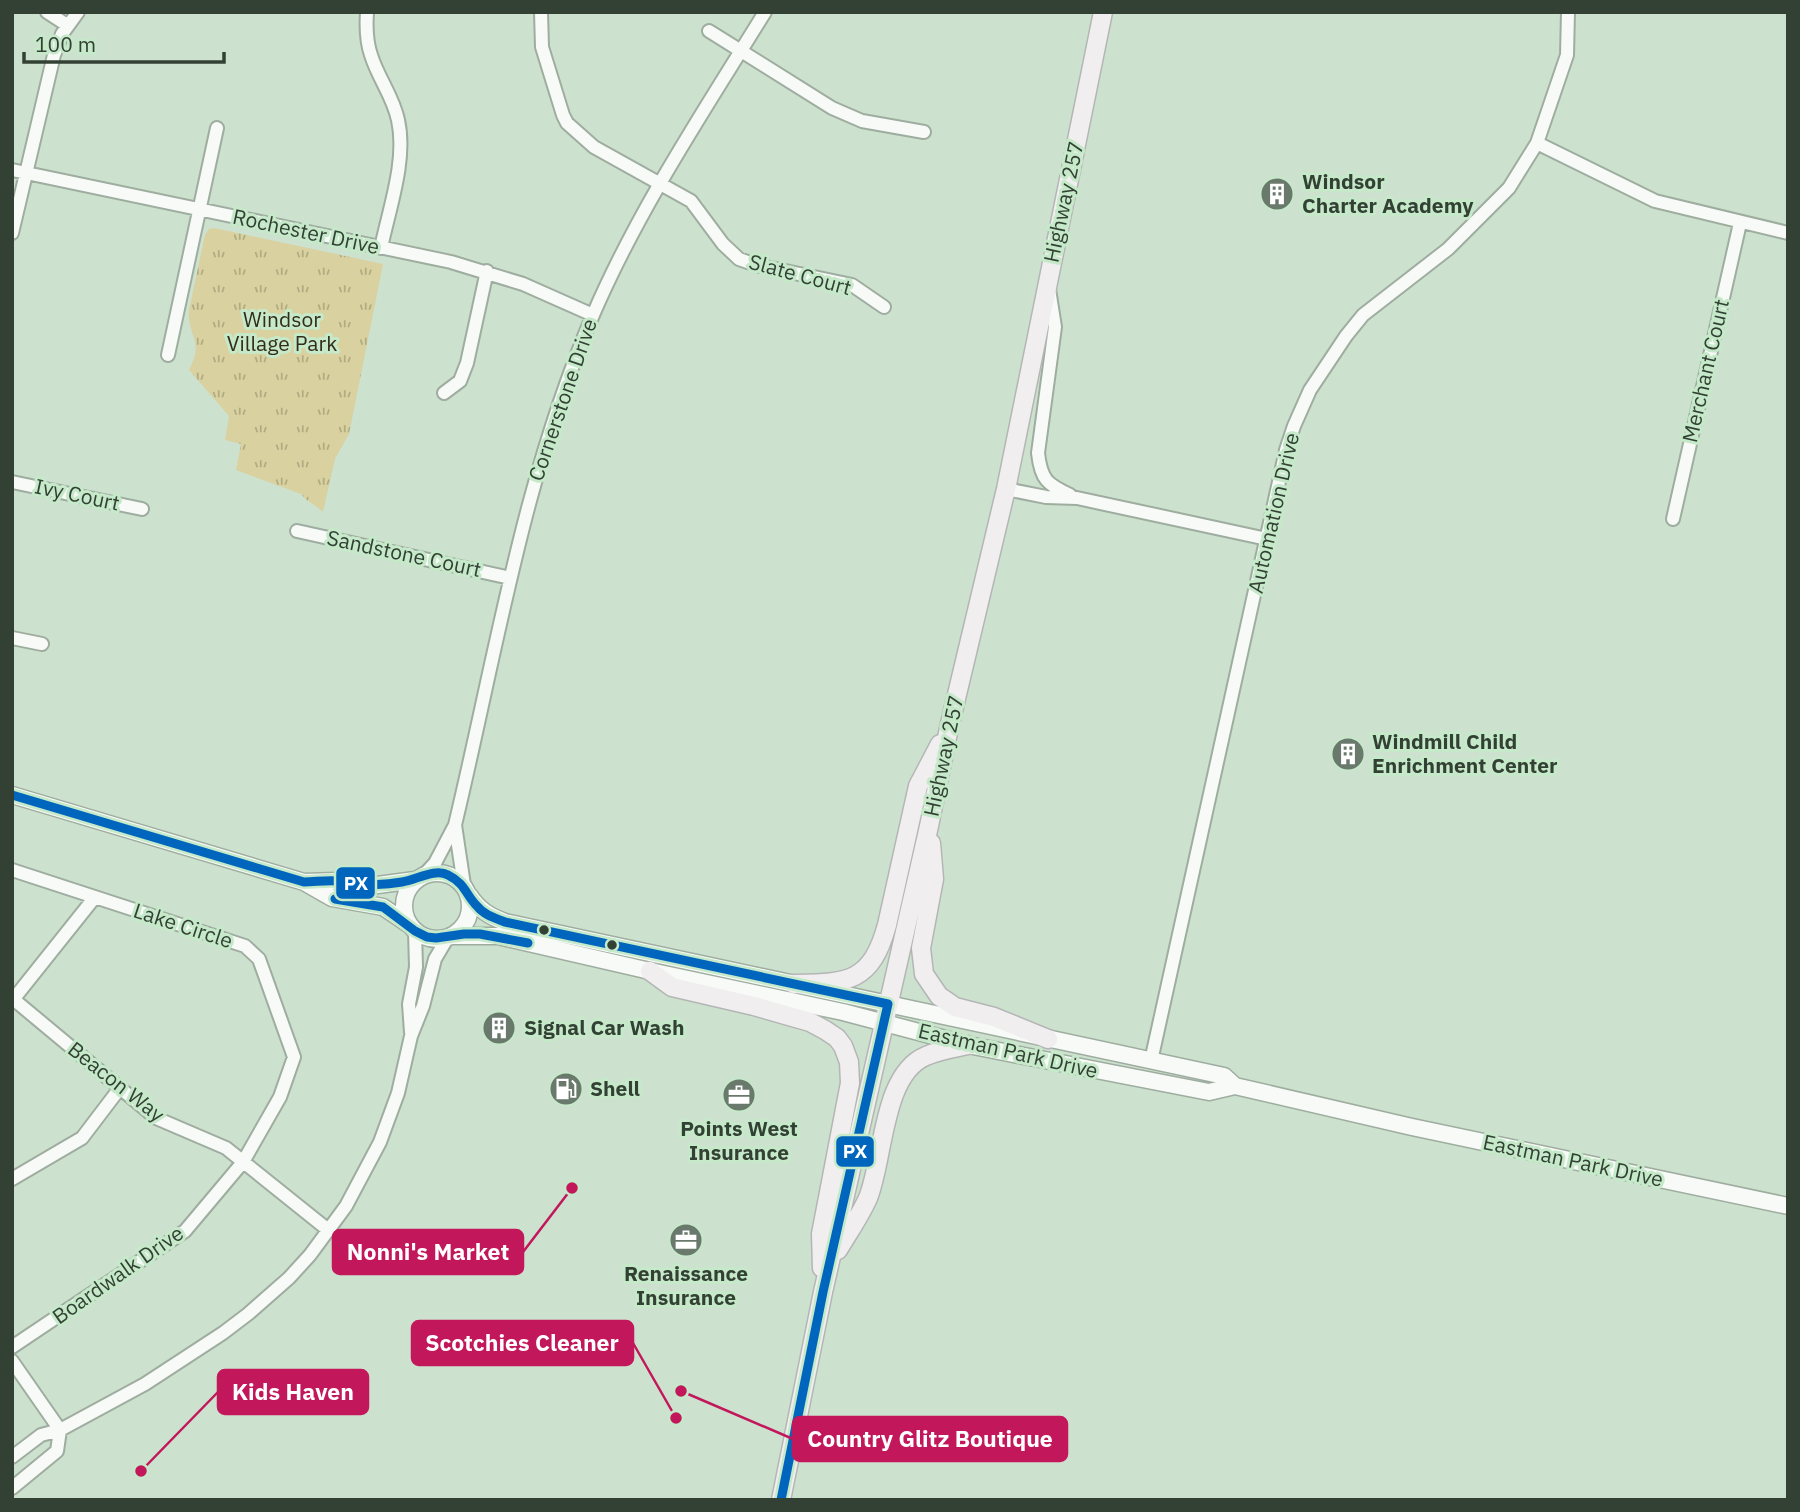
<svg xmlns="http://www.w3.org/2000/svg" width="1800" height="1512" font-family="'IBM Plex Sans',sans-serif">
  <defs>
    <pattern id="park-tufts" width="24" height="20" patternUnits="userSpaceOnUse" patternTransform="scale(1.75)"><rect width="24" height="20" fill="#d9d19f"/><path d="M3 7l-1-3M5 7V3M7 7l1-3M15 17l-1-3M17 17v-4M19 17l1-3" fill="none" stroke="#b1ab82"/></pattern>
  </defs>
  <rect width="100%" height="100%" fill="#cde1cf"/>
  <path fill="url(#park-tufts)" d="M214,228L383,264L349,434L335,459L323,512C316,505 307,502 301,494L236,470L241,444L225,440L229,416L189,370C205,339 187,338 189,310L205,235L209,229Z"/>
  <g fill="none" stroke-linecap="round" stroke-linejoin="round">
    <defs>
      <path id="street" d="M47,12L67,25
        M367,12C366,27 366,41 371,55C378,78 393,96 398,120C407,160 389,209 381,248
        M541,12L542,47L563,115L567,123L594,147L691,201L723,244L739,259L756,265L852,285L884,307
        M709,31L832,108L862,121L924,132
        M1537,143L1655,201L1788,233
        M12,170L451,262L523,284L593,315
        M12,233L54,55L62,34L78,12
        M1049,289L1055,327L1038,453C1041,480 1047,484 1070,495
        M168,355L217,128
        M444,393L460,381L467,363L487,271
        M12,482L142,509
        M1006,489L1046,497L1077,498L1267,539
        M1673,519L1740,223
        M297,531L510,578
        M12,638L42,644
        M455,825L464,885
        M12,870L245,946L259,959L294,1057L280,1097L243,1162L185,1231L12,1347
        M424,875L435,863L455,825C496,654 523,478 593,315C639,208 704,111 765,12
        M12,998L156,1118L226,1148L327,1229
        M12,1001L95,897
        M411,1032L409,1004L416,967L415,931
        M1151,1061L1286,450L1294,426L1310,390L1346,336L1363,315L1448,249L1509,188L1537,143L1567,55L1568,12
        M12,1179L82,1138L120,1088
        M12,1361L60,1430
        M12,1457L41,1435L60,1430L145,1384L223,1333L248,1314L289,1278L310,1255L346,1206L380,1142L398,1093L411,1036L423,1006L435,959L448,937
        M12,1488L57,1451L60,1430"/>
      <path id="secondary" d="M12,795L304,882L332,898L383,907L408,924
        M404 906a33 33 0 1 1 66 0a33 33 0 1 1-66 0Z
        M304,882L336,881L370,886L415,880
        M469,895C479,910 489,916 505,922L1224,1076L1235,1086
        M452,936H498L650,971L843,1012L968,1045L1209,1092L1235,1086L1412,1127L1788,1206"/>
      <path id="primary" d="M931,843L934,879L921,948L924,974L939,996L955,1007L994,1017L1048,1039
        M650,971L672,987L754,1006L810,1022L825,1030L837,1038L843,1046L849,1062L850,1083L821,1234L822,1268
        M794,984C848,983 871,983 887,925L918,786L940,744
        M838,1250C848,1233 860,1216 868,1198C884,1159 882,1074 926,1056C939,1050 954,1048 968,1045
        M781,1500L823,1292L929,826L949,728L1006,489L1103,12"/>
    </defs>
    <use href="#street" stroke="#9ead9f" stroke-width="16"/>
    <use href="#secondary" stroke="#9ead9f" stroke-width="19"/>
    <use href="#primary" stroke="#b4b6b5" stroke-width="21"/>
    <use href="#street" stroke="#f8faf8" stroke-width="12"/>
    <use href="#secondary" stroke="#f8faf8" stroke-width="16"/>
    <use href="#primary" stroke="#f0eeef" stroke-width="18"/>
    <defs>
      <path id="bus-1" d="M12,795L304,882C315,882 326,880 337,881C363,883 374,887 402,882C416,880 435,868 448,875C466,884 465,894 477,906C484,915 495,918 505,922L888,1004L823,1292L781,1500
        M335,899L383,907L415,931L427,937L436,938L464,934H480L528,943"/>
    </defs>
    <use href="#bus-1" stroke="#c5e9c9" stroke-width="14"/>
    <use href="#bus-1" stroke="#0065bd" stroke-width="9"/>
  </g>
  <defs>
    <symbol id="building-disc" viewBox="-11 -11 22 22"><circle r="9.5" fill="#69796b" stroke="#c5e9c9"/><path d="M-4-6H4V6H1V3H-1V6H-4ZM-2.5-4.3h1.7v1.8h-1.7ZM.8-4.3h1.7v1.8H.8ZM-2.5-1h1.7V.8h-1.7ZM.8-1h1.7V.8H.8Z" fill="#fff"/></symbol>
    <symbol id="fuel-disc" viewBox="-11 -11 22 22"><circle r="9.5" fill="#69796b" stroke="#c5e9c9"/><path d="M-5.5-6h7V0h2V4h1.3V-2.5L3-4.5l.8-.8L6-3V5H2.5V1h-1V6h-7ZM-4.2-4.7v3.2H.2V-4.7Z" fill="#fff"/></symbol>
    <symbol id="office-disc" viewBox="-11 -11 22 22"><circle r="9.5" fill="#69796b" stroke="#c5e9c9"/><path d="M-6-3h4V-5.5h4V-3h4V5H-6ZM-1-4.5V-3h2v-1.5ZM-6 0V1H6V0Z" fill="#fff"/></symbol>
  </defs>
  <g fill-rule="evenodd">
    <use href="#building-disc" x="1258" y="175" width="38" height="38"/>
    <use href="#building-disc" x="1329" y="735" width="38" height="38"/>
    <use href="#building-disc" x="480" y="1009" width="38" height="38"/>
    <use href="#fuel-disc" x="547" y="1070" width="38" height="38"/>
    <use href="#office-disc" x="720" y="1076" width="38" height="38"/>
    <use href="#office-disc" x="667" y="1221" width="38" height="38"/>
  </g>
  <g fill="#334135" stroke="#c5e9c9" stroke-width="2.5">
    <circle cx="544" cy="930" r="6"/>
    <circle cx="612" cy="945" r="6"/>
  </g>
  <g text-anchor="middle" stroke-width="6" stroke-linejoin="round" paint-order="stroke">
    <g font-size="21" font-weight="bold" fill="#334135" stroke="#c5e9c9" text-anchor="start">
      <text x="1302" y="189">Windsor<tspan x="1302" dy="24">Charter Academy</tspan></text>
      <text x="1372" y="749">Windmill Child<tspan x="1372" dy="24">Enrichment Center</tspan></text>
      <text x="524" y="1035">Signal Car Wash</text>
      <text x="590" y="1096">Shell</text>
      <text x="739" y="1136" text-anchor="middle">Points West<tspan x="739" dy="24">Insurance</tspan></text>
      <text x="686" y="1281" text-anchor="middle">Renaissance<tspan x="686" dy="24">Insurance</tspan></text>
    </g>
    <g font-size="21" fill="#334135" stroke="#c5e9c9">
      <text transform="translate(1064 202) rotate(-78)" y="7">Highway 257</text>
      <text transform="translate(306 232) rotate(12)" y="7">Rochester Drive</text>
      <text transform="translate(800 275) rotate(15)" y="7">Slate Court</text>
      <text transform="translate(1706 371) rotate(-77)" y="7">Merchant Court</text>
      <text transform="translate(563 400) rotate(-71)" y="7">Cornerstone Drive</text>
      <text transform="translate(77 495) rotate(12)" y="7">Ivy Court</text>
      <text transform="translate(1274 513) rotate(-77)" y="7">Automation Drive</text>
      <text transform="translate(404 554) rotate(12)" y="7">Sandstone Court</text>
      <text transform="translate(944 756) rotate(-78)" y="7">Highway 257</text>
      <text transform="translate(183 926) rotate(18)" y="7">Lake Circle</text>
      <text transform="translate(1008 1051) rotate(13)" y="7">Eastman Park Drive</text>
      <text transform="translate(116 1082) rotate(38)" y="7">Beacon Way</text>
      <text transform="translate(1573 1161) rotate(12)" y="7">Eastman Park Drive</text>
      <text transform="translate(118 1275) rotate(-35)" y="7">Boardwalk Drive</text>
    </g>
    <g font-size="21" fill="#342c1a" stroke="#c5e9c9">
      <text x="282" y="327">Windsor<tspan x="282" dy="24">Village Park</tspan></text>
    </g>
  </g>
  <path fill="none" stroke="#c2185b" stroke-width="2.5" d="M572 1188L523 1252M676 1418L633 1343M141 1471L218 1392M681 1391L793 1439"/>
  <g fill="#c2185b" stroke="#c5e9c9" stroke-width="2.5">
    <circle cx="572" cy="1188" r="7"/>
    <circle cx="676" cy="1418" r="7"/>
    <circle cx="141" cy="1471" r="7"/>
    <circle cx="681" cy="1391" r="7"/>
  </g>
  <g fill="#c2185b" stroke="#c2185b" stroke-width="2.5">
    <rect x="333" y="1230" width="190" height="44" rx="7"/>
    <rect x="412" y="1321" width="221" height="44" rx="7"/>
    <rect x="218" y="1370" width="150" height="44" rx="7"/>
    <rect x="793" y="1417" width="274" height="44" rx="7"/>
  </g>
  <g font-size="23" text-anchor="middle" font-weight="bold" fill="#fff">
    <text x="428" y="1260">Nonni's Market</text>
    <text x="522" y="1351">Scotchies Cleaner</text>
    <text x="293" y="1400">Kids Haven</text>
    <text x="930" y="1447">Country Glitz Boutique</text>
  </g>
  <g stroke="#c5e9c9" stroke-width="2.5">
    <rect x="335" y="866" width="41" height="34" rx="7" fill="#0065bd"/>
    <rect x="835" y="1135" width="40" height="33" rx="7" fill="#0065bd"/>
  </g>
  <g font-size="19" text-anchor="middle" font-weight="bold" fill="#fff">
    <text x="356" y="890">PX</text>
    <text x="855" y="1158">PX</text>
  </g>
  <rect width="1800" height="1512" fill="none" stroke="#334135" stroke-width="28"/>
  <path d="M24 52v10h200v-10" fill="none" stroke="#334135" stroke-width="3.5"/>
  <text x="35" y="52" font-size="21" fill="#334135" stroke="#c5e9c9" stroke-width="5" paint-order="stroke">100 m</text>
</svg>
